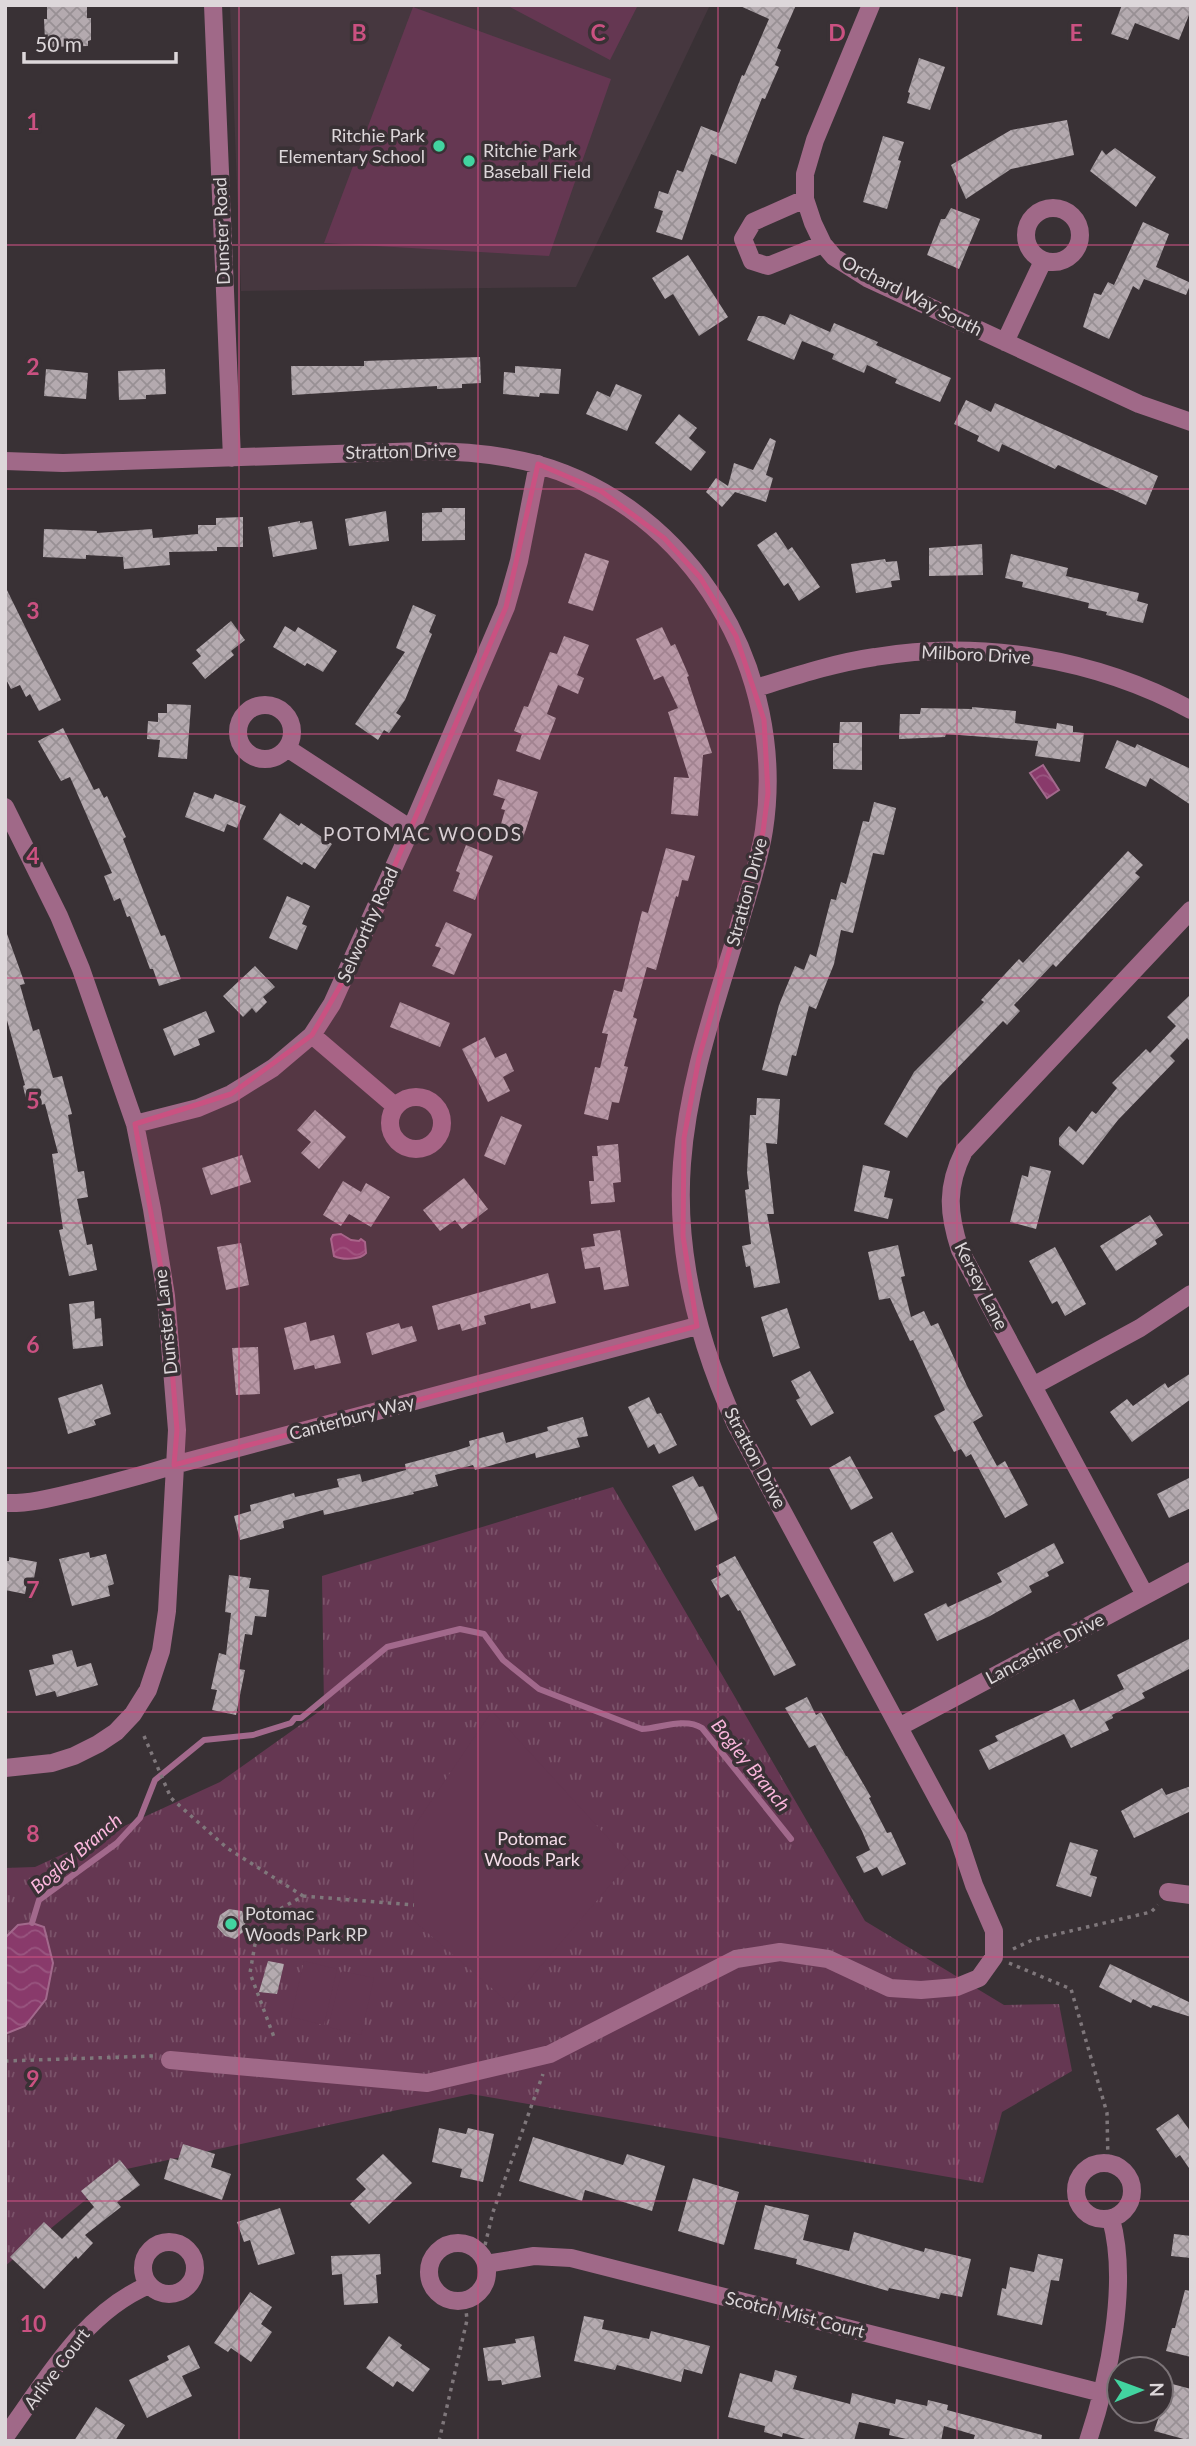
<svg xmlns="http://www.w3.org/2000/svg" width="1196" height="2446" font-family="Lato,sans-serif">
  <defs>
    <pattern id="park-tufts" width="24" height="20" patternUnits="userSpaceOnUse" patternTransform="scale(1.75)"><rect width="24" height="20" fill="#653752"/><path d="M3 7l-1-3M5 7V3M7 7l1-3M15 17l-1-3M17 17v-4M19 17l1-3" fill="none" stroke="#7b536a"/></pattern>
    <pattern id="water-waves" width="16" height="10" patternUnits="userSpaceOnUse" patternTransform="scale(1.75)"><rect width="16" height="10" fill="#893a6b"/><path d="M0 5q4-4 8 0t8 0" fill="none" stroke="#995680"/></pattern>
    <pattern id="building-cross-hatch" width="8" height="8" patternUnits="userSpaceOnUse" patternTransform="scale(1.75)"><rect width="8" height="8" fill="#b4aaaf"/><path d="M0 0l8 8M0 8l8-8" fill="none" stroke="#989094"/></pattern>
  </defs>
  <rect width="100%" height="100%" fill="#393135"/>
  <path fill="#46373f" d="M230,5H710L576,287L241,291Z"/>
  <path fill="url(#park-tufts)" d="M613,1487L865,1921L1004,2005L1059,2004L1072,2071L1002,2112L983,2183L471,2094L122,2170L5,2266V1868L35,1867L220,1782L324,1708L322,1576Z"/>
  <path fill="#653752" d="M506,5H638L610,60Z
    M413,7L611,79L549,256L324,243Z
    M492,1711L630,1862L509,2003L414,1921L413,1828Z
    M304,1961L337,1969L324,2025L291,2017Z
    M342,1971L374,1978L361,2035L328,2027Z"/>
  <path fill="url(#water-waves)" stroke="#a2698c" stroke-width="2" d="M1043,765L1059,790L1047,798L1030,773Z
    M341,1234L351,1240L359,1241L361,1239L365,1242L366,1253C360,1260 342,1260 334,1256L331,1239L333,1235Z
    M32,1923L44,1927L53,1963L46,1999L25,2026L5,2034V1938L18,1925Z"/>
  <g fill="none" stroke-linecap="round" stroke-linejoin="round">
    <path stroke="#a2698c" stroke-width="6" d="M32,1923L39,1900L117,1843L140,1818L155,1780L204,1740L253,1735L291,1723L295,1718H301L387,1647L460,1629L484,1634L503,1660L539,1689L642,1729C661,1728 685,1717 702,1728L791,1839"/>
  </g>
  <path fill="url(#building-cross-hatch)" d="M47,5H87V18H91V40L88,41V46L49,47L45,41L44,19H47Z
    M738,5H796L777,48L781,50L775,65L779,67L765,99L762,98L736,164L711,154L682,240L656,232L663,211L654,208L659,191L668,194L677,170L683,172L701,126L719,133L742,75L744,76L769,19Z
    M1122,5H1191V10L1179,40L1135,23L1128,40L1111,34Z
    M919,58L945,67L930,110L907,103L910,93L908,92Z
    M1067,120L1074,155L1011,169L966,199L951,165L1011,130Z
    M883,136L904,142L898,160L901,161L887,209L863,202Z
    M1115,148L1156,177L1136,207L1090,171L1102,150L1106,155Z
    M951,208L980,219L959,269L927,255L941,219H945Z
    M1143,222L1169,234L1156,267L1191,283L1186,295L1144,279L1139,290L1133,286L1109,339L1083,327L1094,293L1101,295L1108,282L1114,285Z
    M688,255L728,317L699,336L673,294L665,299L652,278Z
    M790,314L830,332L834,323L878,342L876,345L951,378L940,402L895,383L897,379L867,365L864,373L832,359L834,354L802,341L794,360L747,340L758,316H764L785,325Z
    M480,357L481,383L462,384V388L437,389V386L292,395L291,366H364V361Z
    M515,366L561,369L559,394L540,393L539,397L503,394L504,372L515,373Z
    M46,369L88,373L86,399L44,396Z
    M165,369L166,394L146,395V399L119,400L118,371Z
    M616,384L642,395L627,431L586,414L597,391L610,397Z
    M966,400L991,412L995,403L1158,476L1146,505L1058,465L1055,469L1002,444L999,452L977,441L979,436L954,424Z
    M679,414L697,428L689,438L706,452L691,471L655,443Z
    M770,438L776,441L766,475L773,478L766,502L735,492L722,507L706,492L716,478L728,486L734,463L753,470Z
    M442,508H465V540L422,541V513L442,512Z
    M386,511L389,541L349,546L345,519Z
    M243,517V547H217V551L169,552L170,565L124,569L123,557L86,555V559L43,557L44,529L97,531V533L152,529L153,538L198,534V525H216V518Z
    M300,521V523L312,521L317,549L273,557L268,527Z
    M776,532L788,550L792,547L820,587L799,601L788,583L784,586L757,545Z
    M982,544L983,575L929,576V548Z
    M585,553L609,561L593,611L568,603Z
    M1011,554L1068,568L1066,576L1139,593L1137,601L1148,604L1143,623L1106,615L1107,612L1088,608L1089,603L1022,587L1023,582L1005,578Z
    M885,559L886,562L897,561L900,580L891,581L892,587L856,593L851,564Z
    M5,586L61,700L39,711L30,694L26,697L20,685L11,689L5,677Z
    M413,605L436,615L429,632L432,634L405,700L396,713L401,716L389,733L384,730L378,740L355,724L405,652L396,648Z
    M231,621L245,640L231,651L234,655L205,679L192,663L201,656L196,650Z
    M285,626L295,632L298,627L337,651L323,672L307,663L305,666L273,647Z
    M662,627L671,646L675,644L689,676L687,677L712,753L703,755L698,816L671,814L674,777L689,778L668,712L678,708L663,676L654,680L636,639Z
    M564,636L589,645L577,675L584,678L578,694L558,685L547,714L556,718L540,760L516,751L522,734L514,731L524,706L528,707L550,652L557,654Z
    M167,704L191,705L187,759L158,757L160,740L147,739L148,721L158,722V713H167Z
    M972,707L1016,711L1015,723L1056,729L1057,723L1073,726V732L1084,733L1080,762L1035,756L1038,741L946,734L945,737L899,739L900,714H920L921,708L972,709Z
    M840,722H862V770L833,769V743H839Z
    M63,728L94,790L99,788L104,798L107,796L126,837L123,839L161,936L165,935L181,979L159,986L153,969H150L130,916L127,917L120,898L114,901L104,876L112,873L70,777L61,781L38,741Z
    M1117,740L1135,748L1137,744L1191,769V805L1150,778L1146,787L1105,768Z
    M498,779L538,792L523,838L499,831L505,810L501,809L505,799L493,795Z
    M194,792L213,799L215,794L246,806L237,828L227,824L224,832L185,817Z
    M874,802L896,808L884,855L873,853L853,933L841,930L834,964L816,1009L809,1006L796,1056L792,1055L787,1076L762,1070L779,1005L795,966L804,970L810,954L816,957L831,899L836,900L841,882L846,884L863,821L869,822Z
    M280,813L299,826L301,823L332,844L315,869L304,862L302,865L263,839Z
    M466,845L493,856L475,900L453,891L460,873L456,871Z
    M666,848L695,856L688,881L682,880L678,897L676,896L656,970L647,967L633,1017L637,1019L624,1066L628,1067L619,1103L612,1102L608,1120L584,1114L595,1067L600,1068L608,1034L602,1033L614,990L622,992L642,911L648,913Z
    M1128,851L1143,865L1135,873L1140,877L1056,967L1053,964L1014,1005L1020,1011L1007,1025L1003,1021L939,1087L907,1138L884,1124L914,1072L984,1002L981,1000L1019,959L1023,963Z
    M287,896L310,906L302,924L307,926L297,950L269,938Z
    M446,922L472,934L454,975L432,966L441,948L435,946Z
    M7,934L25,984L20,985L33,1031L39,1029L53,1078L62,1076L72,1114L68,1115L78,1172L84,1171L88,1197L77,1199L87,1245L92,1244L97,1270L69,1276L59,1230L63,1229L52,1154L58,1153L45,1104L28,1108L23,1086L25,1085L5,1013V935Z
    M255,966L275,987L263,997L267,1002L256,1013L252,1008L243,1017L223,996Z
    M1191,994V1042L1187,1038L1170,1056L1175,1061L1118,1120L1083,1165L1059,1145V1138L1069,1126L1076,1132L1092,1111L1096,1114L1117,1088L1112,1083L1146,1049L1150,1053L1176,1026L1167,1017Z
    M400,1002L450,1023L440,1047L390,1027Z
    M206,1011L215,1032L198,1039L200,1045L174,1056L163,1029Z
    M485,1037L495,1058L506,1053L514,1071L503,1077L510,1091L488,1102L462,1049Z
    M757,1098L780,1099L777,1144L766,1143L774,1214H767L780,1283L754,1288L750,1266L746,1267L742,1246L751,1244L745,1190L749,1189L747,1172L750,1115H756Z
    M315,1110L346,1137L319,1169L301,1153L311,1142L297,1130Z
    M501,1116L522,1125L505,1165L484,1156Z
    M618,1144L621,1182L613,1183L615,1202L591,1204L589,1181H594L592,1156H598L597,1146Z
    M242,1155L251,1182L211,1195L202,1168Z
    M863,1165L890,1171L884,1197L893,1199L888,1219L854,1211Z
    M1030,1166L1051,1171L1036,1229L1010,1222L1022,1175L1028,1177Z
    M464,1178L488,1209L462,1229L455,1220L440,1231L423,1210Z
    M343,1181L361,1192L366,1183L390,1197L371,1227L349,1214L341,1226L323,1215Z
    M1150,1215L1163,1235L1155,1240L1157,1244L1116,1271L1100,1246Z
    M620,1230L629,1286L604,1290L600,1267L585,1269L581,1248L595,1246L593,1234Z
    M241,1243L249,1285L226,1290L217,1247Z
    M898,1245L905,1276L901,1277L911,1317L924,1311L931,1326L938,1323L967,1386L983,1416L973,1422L997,1466L1005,1461L1028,1505L1005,1518L971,1454L966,1457L961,1449L954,1452L934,1416L945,1410L913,1340L910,1341L890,1298L879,1300L868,1252Z
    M1055,1247L1086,1304L1065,1316L1057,1301L1052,1304L1029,1261Z
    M548,1273L556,1303L531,1309L530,1303L484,1316L486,1324L462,1331L460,1324L438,1330L432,1306Z
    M94,1301L95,1319L101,1318L103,1346L73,1349L69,1304Z
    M787,1308L800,1348L773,1357L761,1317Z
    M306,1322L310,1341L334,1335L341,1363L315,1369L314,1365L294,1370L284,1328Z
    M399,1323L401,1329L412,1326L417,1341L372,1355L366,1333Z
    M258,1347L260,1394L236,1395L232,1348Z
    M810,1371L834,1413L811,1426L796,1400L800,1398L791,1381Z
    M1191,1373V1399L1132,1442L1110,1412L1127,1399L1133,1406L1165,1383L1168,1388Z
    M102,1384L111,1414L94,1420L96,1425L68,1434L58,1398Z
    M649,1397L657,1414L661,1413L677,1445L659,1454L654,1444L648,1448L628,1407Z
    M583,1417L588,1436L577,1438L580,1447L536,1458L535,1453L475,1470L473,1465L435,1475L438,1486L413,1492L414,1494L324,1515L323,1510L283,1521L284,1528L240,1540L234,1516L251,1511L250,1505L294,1493L295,1497L339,1487L337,1479L360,1474L362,1482L406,1470L405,1464L458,1450L470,1446L469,1441L503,1432L506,1443L548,1431L547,1427Z
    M850,1456L873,1498L851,1510L829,1468Z
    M693,1476L699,1487L703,1486L719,1519L695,1531L672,1486Z
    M1191,1477V1508L1169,1518L1157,1494Z
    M892,1532L914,1572L894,1582L873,1542Z
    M1054,1543L1064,1563L1047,1572L1049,1576L1029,1586L1032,1592L990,1616L937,1641L924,1614L946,1603L948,1607L1002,1582L997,1573Z
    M89,1552L90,1558L106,1554L114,1584L108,1586L110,1596L72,1606L59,1559Z
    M735,1556L796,1665L774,1676L740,1610L738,1611L728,1594L721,1598L711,1580L721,1575L716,1566Z
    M9,1557L37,1562L33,1584L27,1583L25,1594L5,1590V1561H9Z
    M229,1575L251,1578L249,1588L269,1590L266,1617L255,1616L252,1635L245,1634L239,1669L245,1670L236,1715L212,1710L217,1690L211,1689L219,1653L226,1655L231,1613L225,1612Z
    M1191,1638V1668L1142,1693L1145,1698L1112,1715L1113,1718L1105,1722L1109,1730L1071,1748L1064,1734L989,1770L979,1750L998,1741L995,1736L1074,1699L1080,1711L1124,1689L1117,1675Z
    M72,1650L77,1667L91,1663L98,1685L57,1697L55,1691L36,1696L29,1670L54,1664L52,1655Z
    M807,1697L816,1715L821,1712L846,1756H847L871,1797L869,1798L887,1833L891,1832L906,1864L882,1876L877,1867L864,1873L856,1857L870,1850L862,1831L815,1745L809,1748L785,1708Z
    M1191,1786V1811L1134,1838L1121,1811L1162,1788L1166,1795Z
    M1070,1842L1098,1850L1090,1875L1097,1877L1091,1897L1056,1886Z
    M229,1909L242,1911L246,1921L243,1932L235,1939L225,1936L217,1927L220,1915Z
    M268,1961L284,1964L277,1994L259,1992Z
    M1110,1964L1191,2003V2017L1153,2005L1151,2008L1133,1999L1131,2003L1099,1987Z
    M1178,2114L1191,2132V2171L1180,2155L1176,2158L1156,2129Z
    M439,2128L466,2134L468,2128L494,2134L483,2182L460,2177L462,2169L432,2162Z
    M533,2137L623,2165L627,2154L665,2166L652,2211L585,2190L582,2201L519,2181Z
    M183,2144L215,2154L211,2167L231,2174L222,2200L164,2179L170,2158L178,2160Z
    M383,2154L412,2183L369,2224L350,2204L366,2189L356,2179Z
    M120,2160L140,2185L117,2202L121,2207L85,2235L93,2243L78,2259L76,2256L44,2289L10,2257L44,2222L62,2239L94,2207L81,2191Z
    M693,2178L739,2192L724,2245L678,2231Z
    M765,2205L809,2215L803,2240L849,2251L854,2232L924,2252L925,2248L971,2259L962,2297L941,2293L939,2299L889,2288L888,2291L796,2264L797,2259L754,2249Z
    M280,2208L295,2254L258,2265L250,2240L244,2242L237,2222Z
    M1174,2234L1191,2236V2258L1171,2256Z
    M380,2254L381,2274L376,2275L378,2303L344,2305L342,2274L332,2275L331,2256Z
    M1038,2254L1063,2259L1059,2281L1051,2280L1042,2325L997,2315L1002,2288L1006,2289L1010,2267L1034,2272Z
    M1185,2290L1191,2291V2357L1166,2351L1172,2328H1175Z
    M250,2292L272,2307L261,2324L272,2332L251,2362L231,2348L228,2352L214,2343Z
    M584,2316L604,2320L602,2329L649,2339L651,2331L710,2346L702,2374L684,2369L681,2382L617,2365L615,2370L574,2361Z
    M389,2336L402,2345L400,2348L430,2369L413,2392L397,2381L393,2387L366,2368Z
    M534,2336L541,2377L502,2385L501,2380L488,2381L483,2348L516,2343L515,2339Z
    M189,2345L200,2368L182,2376L192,2396L147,2418L129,2380L169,2360L167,2356Z
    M775,2370L797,2376L793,2389L850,2404L852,2393L895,2404L896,2399L927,2406L928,2400L948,2405L947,2410L1042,2435L1041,2441H973L975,2435L944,2426L941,2441H915L889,2435L890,2429L859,2422L854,2441H813L783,2433L782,2437L764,2432L765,2426L728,2417L740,2373L772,2382Z
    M1161,2381L1191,2389V2441L1154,2431L1161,2411Z
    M96,2407L125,2425L115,2441H74Z"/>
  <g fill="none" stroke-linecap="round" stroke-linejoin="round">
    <path stroke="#7f777b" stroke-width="3.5" stroke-dasharray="3.5 5" stroke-linecap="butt" d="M144,1736L171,1798L227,1848L303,1896L259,1921L250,1973L274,2037
      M303,1896L414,1905
      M1013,1949L1032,1940L1151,1912L1158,1905
      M1009,1963L1071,1989L1107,2113L1108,2163
      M5,2061L153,2056
      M485,2245L493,2212L543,2074
      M439,2441L467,2320L465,2300"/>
    <path stroke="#a06988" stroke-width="18" d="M213,5L232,458
      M871,5L815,140L805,174V199L813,223L823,244L834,257L867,278L1139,404L1191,422
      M805,199L753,222L743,239L752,261L768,266L823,244
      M1026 235a27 27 0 1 1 54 0a27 27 0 1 1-54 0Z
      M1005,342L1043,261
      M5,461L63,463L423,451C462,451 499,454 536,464C693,508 788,672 764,830C759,863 747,896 738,929C715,1006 688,1082 682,1163C675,1255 698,1342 736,1425L958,1837L974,1885L994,1931V1957L979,1978L957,1987L921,1990L890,1988L828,1959L780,1952L736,1959L550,2054L427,2083L170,2060
      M756,688C795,676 834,663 875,657C981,639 1097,659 1191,710
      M238 732a27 27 0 1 1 54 0a27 27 0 1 1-54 0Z
      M287,748L411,829
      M5,807L59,916L81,969L135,1124L152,1209L166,1296L177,1430L167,1611L161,1651L148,1690L133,1714L116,1732L98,1744L74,1756L52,1763L5,1768
      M312,1035L395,1106
      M390 1123a26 26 0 1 1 52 0a26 26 0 1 1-52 0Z
      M135,1124L198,1108L231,1094L273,1068L312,1035L332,1004L411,829L506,607L519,561L538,464
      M1033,1386L1140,1328L1191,1294
      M5,1503C32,1504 59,1496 85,1490C115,1482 145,1475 174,1465L697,1326
      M1145,1595L960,1250C948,1213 946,1187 964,1151L1191,910
      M899,1727L1191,1571
      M1168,1892L1191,1895
      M1076 2191a28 28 0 1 1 56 0a28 28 0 1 1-56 0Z
      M143 2268a26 26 0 1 1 52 0a26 26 0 1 1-52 0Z
      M429 2272a29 29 0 1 1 58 0a29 29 0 1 1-58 0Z
      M486,2264L534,2256L571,2258L1102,2393
      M5,2437C46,2381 83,2313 149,2285
      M1088,2441C1109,2378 1129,2283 1111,2219"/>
  </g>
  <path fill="#ca5181" fill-opacity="0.2" stroke="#ca5181" stroke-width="5" stroke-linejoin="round" d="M538,464L601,491L664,538L700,577L736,636L764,720L768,793L763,832L699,1058L684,1138L683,1236L697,1326L174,1465L177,1430L166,1296L135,1124L231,1094L312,1035L351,967L506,607Z"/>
  <path fill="none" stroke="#ca5181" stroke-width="2" stroke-opacity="0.55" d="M239,5V2441M478,5V2441M718,5V2441M957,5V2441M5,245H1191M5,489H1191M5,734H1191M5,978H1191M5,1223H1191M5,1468H1191M5,1712H1191M5,1957H1191M5,2201H1191"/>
  <g fill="#42d4a0" stroke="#393135" stroke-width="2.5">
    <circle cx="439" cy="146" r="7"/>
    <circle cx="469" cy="161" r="7"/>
    <circle cx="231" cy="1924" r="7"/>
  </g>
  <g text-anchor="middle" stroke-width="7" stroke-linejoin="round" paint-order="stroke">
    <g font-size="18" fill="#ddd7da" stroke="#393135" text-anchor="start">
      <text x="425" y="142" text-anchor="end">Ritchie Park<tspan x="425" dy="21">Elementary School</tspan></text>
      <text x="483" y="157">Ritchie Park<tspan x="483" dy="21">Baseball Field</tspan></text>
      <text x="245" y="1920">Potomac<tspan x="245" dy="21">Woods Park RP</tspan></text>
    </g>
    <g font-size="18" fill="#ddd7da" stroke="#393135">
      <text transform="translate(222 231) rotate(-92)" y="6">Dunster Road</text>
      <text transform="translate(912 296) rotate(27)" y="6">Orchard Way South</text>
      <text transform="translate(401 452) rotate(-1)" y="6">Stratton Drive</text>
      <text transform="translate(976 655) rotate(3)" y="6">Milboro Drive</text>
      <text transform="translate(747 892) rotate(-75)" y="6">Stratton Drive</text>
      <text transform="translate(368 925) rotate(-66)" y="6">Selworthy Road</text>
      <text transform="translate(981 1286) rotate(63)" y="6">Kersey Lane</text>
      <text transform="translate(166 1322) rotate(-96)" y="6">Dunster Lane</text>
      <text transform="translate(352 1418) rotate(-15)" y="6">Canterbury Way</text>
      <text transform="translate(755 1458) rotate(62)" y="6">Stratton Drive</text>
      <text transform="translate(1045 1649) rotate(-28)" y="6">Lancashire Drive</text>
      <text transform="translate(795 2315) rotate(14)" y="6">Scotch Mist Court</text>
      <text transform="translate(57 2369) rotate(-53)" y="6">Arlive Court</text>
    </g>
    <g font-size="18" fill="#f4dce8" stroke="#393135">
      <text x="532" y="1845">Potomac<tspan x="532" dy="21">Woods Park</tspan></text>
    </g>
    <g font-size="19" letter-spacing="2" fill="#d7cdd2" stroke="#393135">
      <text x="423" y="841">POTOMAC WOODS</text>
    </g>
    <g font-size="19" font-style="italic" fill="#fab6dc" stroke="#393135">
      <text transform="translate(751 1765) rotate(51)" y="7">Bogley Branch</text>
      <text transform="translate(76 1853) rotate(-40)" y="7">Bogley Branch</text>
    </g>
  </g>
  <g font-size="23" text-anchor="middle" font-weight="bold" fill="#ca5181" stroke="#393135" stroke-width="7" stroke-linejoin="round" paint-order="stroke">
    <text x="359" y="41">B</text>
    <text x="598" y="41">C</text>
    <text x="837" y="41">D</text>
    <text x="1076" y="41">E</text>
    <text x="33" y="130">1</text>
    <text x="33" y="375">2</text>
    <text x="33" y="619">3</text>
    <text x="33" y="864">4</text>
    <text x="33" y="1109">5</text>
    <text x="33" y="1353">6</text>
    <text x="33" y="1598">7</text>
    <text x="33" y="1842">8</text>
    <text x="33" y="2087">9</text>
    <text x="33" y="2332">10</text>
  </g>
  <rect width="1196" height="2446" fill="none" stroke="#ddd7da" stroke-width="14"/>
  <g transform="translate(1140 2390) rotate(89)"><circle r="33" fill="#393135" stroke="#7b7377" stroke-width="2"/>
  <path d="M0-5L12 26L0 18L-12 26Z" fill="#42d4a0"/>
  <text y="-10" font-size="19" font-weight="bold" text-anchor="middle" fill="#ddd7da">N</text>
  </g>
  <path d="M24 52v10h152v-10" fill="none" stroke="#ddd7da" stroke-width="3.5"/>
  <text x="35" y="52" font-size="21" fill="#ddd7da" stroke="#393135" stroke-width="5" paint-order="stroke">50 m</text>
</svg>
